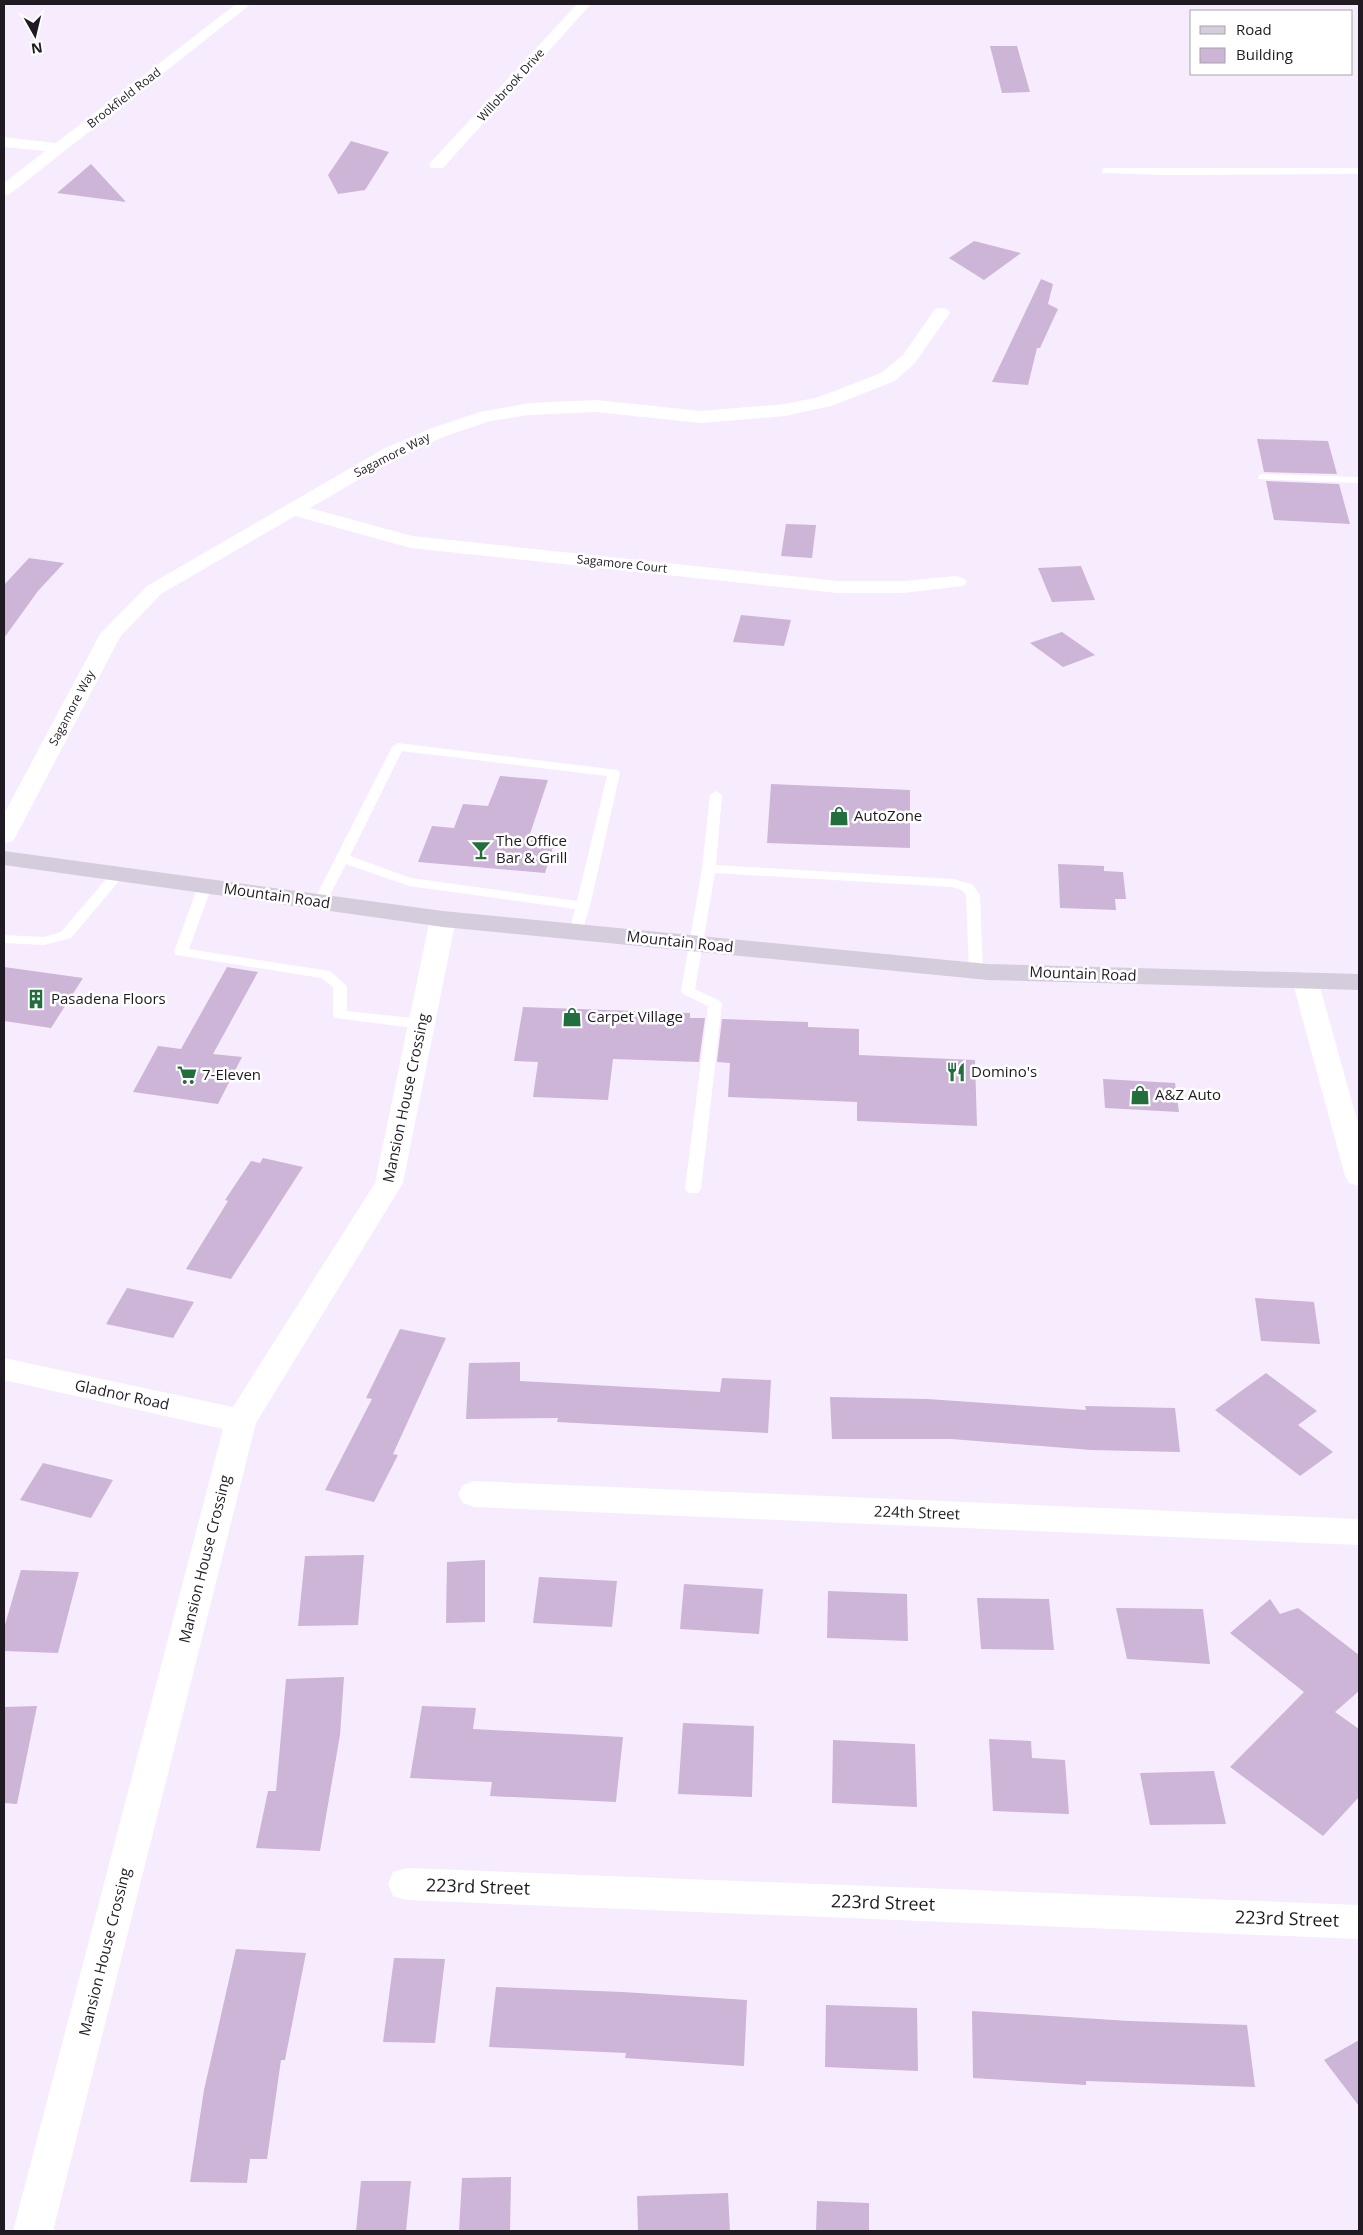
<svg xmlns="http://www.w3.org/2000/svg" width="1363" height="2235" font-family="'Open Sans',sans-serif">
  <rect width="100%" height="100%" fill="#f7ecfd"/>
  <path fill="#ccb5d7" d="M990,46H1017L1030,92L1002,93Z
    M351,141L389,152L365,190L338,194L328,175Z
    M91,164L126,202L57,193Z
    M974,241L1021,253L984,280L949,258Z
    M1041,279L1053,284L1048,304L1058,309L1040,348H1037L1028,385L992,382Z
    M1257,439L1328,441L1337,474L1264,472Z
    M1266,481L1339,484L1350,524L1274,520Z
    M786,524L816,525L812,558L781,556Z
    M29,558L64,563L38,591L4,638V585Z
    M1081,566L1095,600L1052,602L1038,568Z
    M741,615L791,620L784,646L733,642Z
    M1062,632L1095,655L1063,667L1030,643Z
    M500,776L548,780L530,834L556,837L545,873L418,862L432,826L454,828L463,804L488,806Z
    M771,784L910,790V848L767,843Z
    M1058,864L1104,866V871L1123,872L1126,899H1115L1116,910L1060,908Z
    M4,967L83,978L51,1028L4,1021Z
    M227,967L258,972L213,1054L242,1057L218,1104L133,1092L158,1046L181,1049Z
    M523,1007L690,1013V1018H705L699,1062L613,1059L608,1100L533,1097L538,1062L514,1061Z
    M722,1019L808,1022V1027L859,1029V1055L975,1060L977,1126L857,1121V1102L728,1097L730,1063L717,1062Z
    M1103,1079L1175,1083L1179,1112L1105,1108Z
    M263,1158L303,1167L231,1279L186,1269L228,1201L225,1200L251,1161L260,1163Z
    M127,1288L194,1302L173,1338L106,1324Z
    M1255,1298L1314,1302L1320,1344L1261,1341Z
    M400,1329L446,1338L393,1454L398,1455L374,1502L325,1490L372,1399L366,1398Z
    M520,1362V1381L720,1392L722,1378L771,1380L768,1433L557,1422L558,1418L466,1419L469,1363Z
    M1266,1373L1317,1411L1298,1425L1333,1452L1300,1476L1215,1410Z
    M830,1397L927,1399L1086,1410L1085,1406L1175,1408L1180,1452L1091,1450L951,1439H832Z
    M43,1463L113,1480L91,1518L20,1500Z
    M364,1555L358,1625L298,1626L305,1556Z
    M485,1560V1622L446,1623L447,1562Z
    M21,1570L79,1572L58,1653L4,1651V1628Z
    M539,1577L617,1581L612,1627L533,1623Z
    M684,1584L763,1589L759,1634L680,1629Z
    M828,1591L907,1594L908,1641L827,1638Z
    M977,1598L1049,1599L1054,1650L981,1649Z
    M1270,1599L1280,1614L1298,1608L1359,1655V1691L1335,1712L1359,1729V1797L1323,1836L1230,1767L1304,1692L1230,1633Z
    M1116,1608L1203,1609L1210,1664L1127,1659Z
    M344,1677L340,1735L320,1851L256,1848L268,1791H276L286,1679Z
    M37,1706L17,1804L4,1803V1707Z
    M422,1706L476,1708L473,1729L623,1737L616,1802L490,1796L492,1782L410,1778Z
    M683,1723L754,1726L752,1797L678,1794Z
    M989,1739L1031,1741L1032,1758L1065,1760L1069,1814L993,1811Z
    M833,1740L915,1744L917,1807L832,1803Z
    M1214,1771L1226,1824L1150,1825L1140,1773Z
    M236,1949L306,1953L285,2060H281L267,2159H250L247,2183L190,2182L204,2090Z
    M394,1958L445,1959L435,2043L383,2042Z
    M496,1987L623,1992L747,2000L744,2066L625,2058L626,2053L489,2047Z
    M826,2005L917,2008L918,2071L825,2067Z
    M972,2011L1129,2021L1247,2025L1255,2087L1086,2081V2085L973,2078Z
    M1359,2040V2106L1324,2060Z
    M511,2177L510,2231H459L462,2178Z
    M361,2181H411L406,2231H356Z
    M728,2193L730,2231H638L637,2196Z
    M817,2201L869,2203V2231H816Z"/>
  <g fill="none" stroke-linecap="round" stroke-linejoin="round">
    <path fill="#fff" fill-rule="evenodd" d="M1105,168H1359V174L1163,175L1102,173V169Z
      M1263,474L1359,477V483L1259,479L1258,477L1259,475Z
      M398,743L618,770L620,773L590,906L581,935L576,936L569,932L575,909L409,886L346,864L325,905H315L313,902L392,747ZM402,751L607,776L577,901L411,878L350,856Z
      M716,791L722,795L716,865L953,879L972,884L980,895L983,970L976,974L969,970L966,895L962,890L952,887L715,873L695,989L720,1001L722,1004L701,1189L698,1193H688L685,1189L708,1006L683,994L681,991L702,869L710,795Z
      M118,870L125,874L71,938L44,945L4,943V935L44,937L61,932L113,871Z
      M205,882L212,886L189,949L330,971L347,986V1011L422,1019L427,1021L429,1024L427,1027L422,1029L335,1018L333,1015V987L321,978L176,955L174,952L198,886Z"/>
    <path fill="#fff" fill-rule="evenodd" d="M236,4H251L10,194L4,196V183L45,151L4,147V137L56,143Z
      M577,4H591L443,168H431L429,165L431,162Z
      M941,308L947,309L950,313L915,363L895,381L831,406L785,416L701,423L596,412L529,415L490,421L446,436L399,456L310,508L412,536L838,581H903L956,576L963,578L967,582L963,586L903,593H838L411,548L295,516L161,594L120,637L16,836L13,841L4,843V814L100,634L147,586L385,448L432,428L480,412L529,403L596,400L701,411L785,404L819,397L881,373L903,355L935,309Z
      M443,911L452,914L456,919L403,1183L256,1423L53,2231H13L223,1429L4,1380V1358L233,1407L375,1183L430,919L434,914Z
      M1305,972L1314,974L1318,980L1359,1127V1186L1349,1183L1345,1176L1292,980L1296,974Z
      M474,1481L1359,1519V1545L474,1507L463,1503L458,1494L463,1485Z
      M406,1868L1359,1905V1939L406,1900L393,1896L388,1884L393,1872Z"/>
    <path fill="#d6cddc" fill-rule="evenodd" d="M4,851L443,911L988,964L1359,974V990L988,980L443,927L4,865Z"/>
  </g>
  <defs>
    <symbol id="shop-bare" viewBox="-9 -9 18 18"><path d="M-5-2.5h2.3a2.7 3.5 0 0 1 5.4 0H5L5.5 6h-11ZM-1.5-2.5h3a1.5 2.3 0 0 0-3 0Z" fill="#226e3d" stroke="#fff" stroke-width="2.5" paint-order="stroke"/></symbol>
    <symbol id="bar-bare" viewBox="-9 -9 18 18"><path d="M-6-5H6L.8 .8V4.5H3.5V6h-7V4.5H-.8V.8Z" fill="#226e3d" stroke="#fff" stroke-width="2.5" paint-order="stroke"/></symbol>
    <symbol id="building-bare" viewBox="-9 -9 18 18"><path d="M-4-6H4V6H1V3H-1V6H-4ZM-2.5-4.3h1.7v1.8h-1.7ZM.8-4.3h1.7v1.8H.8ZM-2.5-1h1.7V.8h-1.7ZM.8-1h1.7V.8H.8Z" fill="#226e3d" stroke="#fff" stroke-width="2.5" paint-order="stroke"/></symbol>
    <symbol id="restaurant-bare" viewBox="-9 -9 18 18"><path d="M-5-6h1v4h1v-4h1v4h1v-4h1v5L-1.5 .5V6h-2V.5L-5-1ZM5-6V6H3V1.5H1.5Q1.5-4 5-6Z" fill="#226e3d" stroke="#fff" stroke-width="2.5" paint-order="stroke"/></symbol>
    <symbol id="supermarket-bare" viewBox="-9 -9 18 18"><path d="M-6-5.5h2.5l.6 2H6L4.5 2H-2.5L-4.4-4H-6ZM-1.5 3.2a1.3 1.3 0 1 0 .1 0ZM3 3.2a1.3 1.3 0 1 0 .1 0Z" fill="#226e3d" stroke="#fff" stroke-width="2.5" paint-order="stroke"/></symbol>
  </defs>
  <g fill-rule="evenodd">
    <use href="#shop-bare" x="825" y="802" width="28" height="28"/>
    <use href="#bar-bare" x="467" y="836" width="28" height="28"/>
    <use href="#building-bare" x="22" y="985" width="28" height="28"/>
    <use href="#shop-bare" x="558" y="1003" width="28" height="28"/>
    <use href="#restaurant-bare" x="942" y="1058" width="28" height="28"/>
    <use href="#supermarket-bare" x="173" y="1061" width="28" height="28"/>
    <use href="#shop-bare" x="1126" y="1081" width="28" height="28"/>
  </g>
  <g text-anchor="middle" stroke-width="5" stroke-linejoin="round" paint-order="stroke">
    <g font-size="12" fill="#201b23" stroke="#fff">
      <text transform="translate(511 85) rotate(-48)" y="4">Willobrook Drive</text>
      <text transform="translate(124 98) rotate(-38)" y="4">Brookfield Road</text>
      <text transform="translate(392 455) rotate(-27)" y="4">Sagamore Way</text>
      <text transform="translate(622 564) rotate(6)" y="4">Sagamore Court</text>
      <text transform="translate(72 708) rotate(-62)" y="4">Sagamore Way</text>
    </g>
    <g font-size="15" fill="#201b23" stroke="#fff" text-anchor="start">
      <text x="854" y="821">AutoZone</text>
      <text x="496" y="846">The Office<tspan x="496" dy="17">Bar &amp; Grill</tspan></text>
      <text x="51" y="1004">Pasadena Floors</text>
      <text x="587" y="1022">Carpet Village</text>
      <text x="971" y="1077">Domino's</text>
      <text x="202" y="1080">7-Eleven</text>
      <text x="1155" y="1100">A&amp;Z Auto</text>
    </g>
    <g font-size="15" fill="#201b23" stroke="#fff">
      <text transform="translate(277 896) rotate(8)" y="5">Mountain Road</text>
      <text transform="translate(680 942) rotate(6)" y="5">Mountain Road</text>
      <text transform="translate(1083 974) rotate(2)" y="5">Mountain Road</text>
      <text transform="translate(406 1098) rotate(-78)" y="5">Mansion House Crossing</text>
      <text transform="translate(122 1395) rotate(12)" y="5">Gladnor Road</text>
      <text transform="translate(917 1513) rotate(2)" y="5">224th Street</text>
      <text transform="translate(205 1559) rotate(-76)" y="5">Mansion House Crossing</text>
      <text transform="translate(105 1952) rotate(-76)" y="5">Mansion House Crossing</text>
    </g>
    <g font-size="18" fill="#201b23" stroke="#fff">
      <text transform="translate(478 1887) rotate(2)" y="6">223rd Street</text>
      <text transform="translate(883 1903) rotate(2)" y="6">223rd Street</text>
      <text transform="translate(1287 1919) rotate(2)" y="6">223rd Street</text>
    </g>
  </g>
  <rect width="1363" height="2235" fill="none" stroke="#201b23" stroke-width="10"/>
  <rect x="1190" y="10" width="162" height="65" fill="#ffffff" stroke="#a6a4a7"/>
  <rect x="1200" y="26" width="25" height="8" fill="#d6cddc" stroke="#a6a4a7"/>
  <text x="1236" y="35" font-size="15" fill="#201b23">Road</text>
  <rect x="1200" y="48" width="25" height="15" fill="#ccb5d7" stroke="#a6a4a7"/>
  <text x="1236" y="60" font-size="15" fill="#201b23">Building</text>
  <g transform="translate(35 35) rotate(172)" stroke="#ffffff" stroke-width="4" paint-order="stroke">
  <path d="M0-4L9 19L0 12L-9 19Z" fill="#201b23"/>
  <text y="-8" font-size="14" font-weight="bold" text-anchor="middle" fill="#201b23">N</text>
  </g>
</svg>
